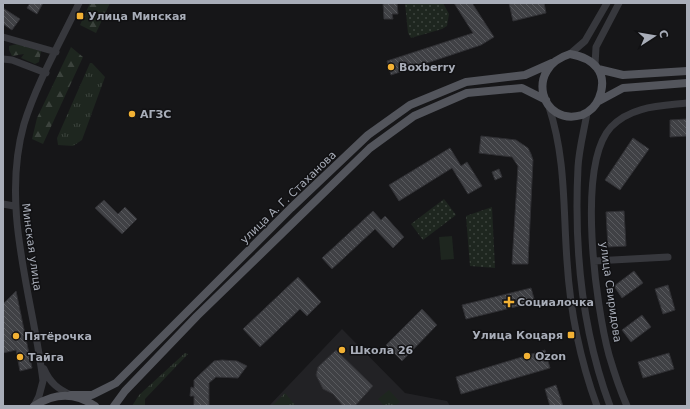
<svg xmlns="http://www.w3.org/2000/svg" width="690" height="409" font-family="'DejaVu Sans',sans-serif">
  <defs>
    <pattern id="grass-tufts" width="24" height="20" patternUnits="userSpaceOnUse"><rect width="24" height="20" fill="#1e261f"/><path d="M3 7l-1-3M5 7V3M7 7l1-3M15 17l-1-3M17 17v-4M19 17l1-3" fill="none" stroke="#3c433d"/></pattern>
    <pattern id="forest-firs" width="22" height="20" patternUnits="userSpaceOnUse"><rect width="22" height="20" fill="#1e261f"/><path d="M5 1l3.5 6h-7zM16 11l3.5 6h-7z" fill="#3c433d"/></pattern>
    <pattern id="park-dots" width="8" height="8" patternUnits="userSpaceOnUse"><rect width="8" height="8" fill="#1e261f"/><path d="M2 2h.1M6 6h.1" fill="none" stroke="#3c433d" stroke-width="1.8" stroke-linecap="round"/></pattern>
    <pattern id="building-back-hatch" width="6" height="6" patternUnits="userSpaceOnUse"><rect width="6" height="6" fill="#404145"/><path d="M-1 5l2 2M0 0l6 6M5-1l2 2" fill="none" stroke="#595a5e"/></pattern>
  </defs>
  <rect width="100%" height="100%" fill="#161618"/>
  <path fill="#222225" d="M342,329L405,393L447,401L450,406H269Z"/>
  <path fill="url(#grass-tufts)" d="M90,63H92L105,77L82,140L73,146L58,145L57,138Z
    M185,353L188,354L145,399V406H132L139,395Z
    M389,390L400,402L395,406H384L378,399Z
    M285,393L296,406H272Z"/>
  <path fill="url(#forest-firs)" d="M90,3H110L96,33L80,25Z
    M17,44L41,51L39,62L35,64L21,58L24,54L12,56L9,50V46Z
    M71,47L83,57L43,144L32,139L37,118Z"/>
  <path fill="url(#park-dots)" d="M405,3H443L449,14L447,26L442,29L411,38L408,33Z
    M444,199L456,215L423,240L411,224Z
    M492,207L495,268L470,266L466,216Z"/>
  <path fill="#1e261f" d="M452,236L454,259L441,260L439,237Z"/>
  <path fill="url(#building-back-hatch)" stroke="#303034" d="M30,3H43L37,14L27,8Z
    M383,3H397L398,14H392L393,19H384Z
    M454,3H472L494,37L481,45L391,75L387,61L473,33Z
    M509,3H544L546,13L513,21Z
    M3,8L20,19L12,30L3,24Z
    M687,119V136L670,137V120Z
    M481,136L516,140L528,148L531,154L533,160L528,264H512L518,166L512,157L479,153Z
    M633,138L649,149L620,190L605,180Z
    M450,148L461,166L467,162L482,186L468,194L452,168L399,201L389,185Z
    M499,169L502,177L495,180L492,172Z
    M104,200L118,214L125,207L137,219L122,234L95,208Z
    M373,211L381,220L385,216L404,237L393,248L375,229L332,269L322,258Z
    M624,211L626,246L608,247L606,212Z
    M634,271L643,283L622,298L614,286Z
    M298,277L321,302L307,316L300,309L260,347L243,329Z
    M668,285L675,310L663,314L655,289Z
    M531,288L535,302L466,319L462,305Z
    M16,291L32,368L20,371L16,350L3,353V304Z
    M422,309L437,325L402,361L386,345Z
    M642,315L651,327L631,342L622,330Z
    M336,350L373,386L355,406H343L333,394L323,389L316,375L318,367Z
    M545,350L550,368L461,394L456,377Z
    M669,353L674,369L643,378L638,362Z
    M222,360L237,361L247,366L238,378L216,377L209,383V406H194V396H190L191,387L194,388V380L214,361Z
    M556,385L563,406H550L545,389Z"/>
  <g fill="none" stroke-linecap="round" stroke-linejoin="round">
    <path stroke="#37383d" stroke-width="7" d="M3,37L56,52
      M570,54L585,41L607,3
      M3,59L12,60L46,73
      M595,65L596,47L619,3
      M549,107C566,159 563,207 567,261C570,309 580,360 597,406
      M587,113C584,131 579,149 578,167C574,247 582,331 610,406
      M3,204L14,206
      M594,261L668,257
      M44,369C50,383 58,389 71,395
      M34,406L39,396L43,381C33,297 0,209 24,124C37,82 60,43 79,3
      M627,406C620,390 614,372 609,355C596,307 576,165 611,127C631,106 660,106 687,103"/>
    <path stroke="#53555c" stroke-width="8" d="M570,54C594,58 609,73 599,98C596,106 589,112 582,115C541,127 524,68 570,54Z
      M598,69L623,75L687,71
      M597,102L623,88L687,83
      M71,395H92L116,383L291,208L368,135L410,105L466,82L525,75L552,63
      M34,406C54,393 75,392 95,406
      M114,406L125,391L197,316L370,148L414,116L467,93L522,88L546,100"/>
  </g>
  <g fill="#f2b134" stroke="#111113" stroke-width="1.5">
    <rect x="76" y="12" width="8" height="8" rx="2"/>
    <circle cx="391" cy="67" r="4"/>
    <circle cx="132" cy="114" r="4"/>
    <path d="M507 296h4v4h4v4h-4v4h-4v-4h-4v-4h4z"/>
    <rect x="567" y="331" width="8" height="8" rx="2"/>
    <circle cx="16" cy="336" r="4"/>
    <circle cx="342" cy="350" r="4"/>
    <circle cx="527" cy="356" r="4"/>
    <circle cx="20" cy="357" r="4"/>
  </g>
  <g text-anchor="middle" stroke-width="3" stroke-linejoin="round" paint-order="stroke">
    <g font-size="11" font-weight="bold" fill="#a8adb8" stroke="#111113" text-anchor="start">
      <text x="88" y="20">Улица Минская</text>
      <text x="399" y="71">Boxberry</text>
      <text x="140" y="118">АГЗС</text>
      <text x="517" y="306">Социалочка</text>
      <text x="563" y="339" text-anchor="end">Улица Коцаря</text>
      <text x="24" y="340">Пятёрочка</text>
      <text x="350" y="354">Школа 26</text>
      <text x="535" y="360">Ozon</text>
      <text x="28" y="361">Тайга</text>
    </g>
    <g font-size="11" fill="#a8adb8" stroke="#111113">
      <text transform="translate(288 197) rotate(-44)" y="4">улица А. Г. Стаханова</text>
      <text transform="translate(32 247) rotate(82)" y="4">Минская улица</text>
      <text transform="translate(611 292) rotate(82)" y="4">улица Свиридова</text>
    </g>
  </g>
  <rect width="690" height="409" fill="none" stroke="#a8adb8" stroke-width="8"/>
  <g transform="translate(654 36) rotate(78)" stroke="#111113" stroke-width="3" paint-order="stroke">
  <path d="M0-3L7 15L0 10L-7 15Z" fill="#a8adb8"/>
  <text y="-6" font-size="11" font-weight="bold" text-anchor="middle" fill="#a8adb8">С</text>
  </g>
</svg>
